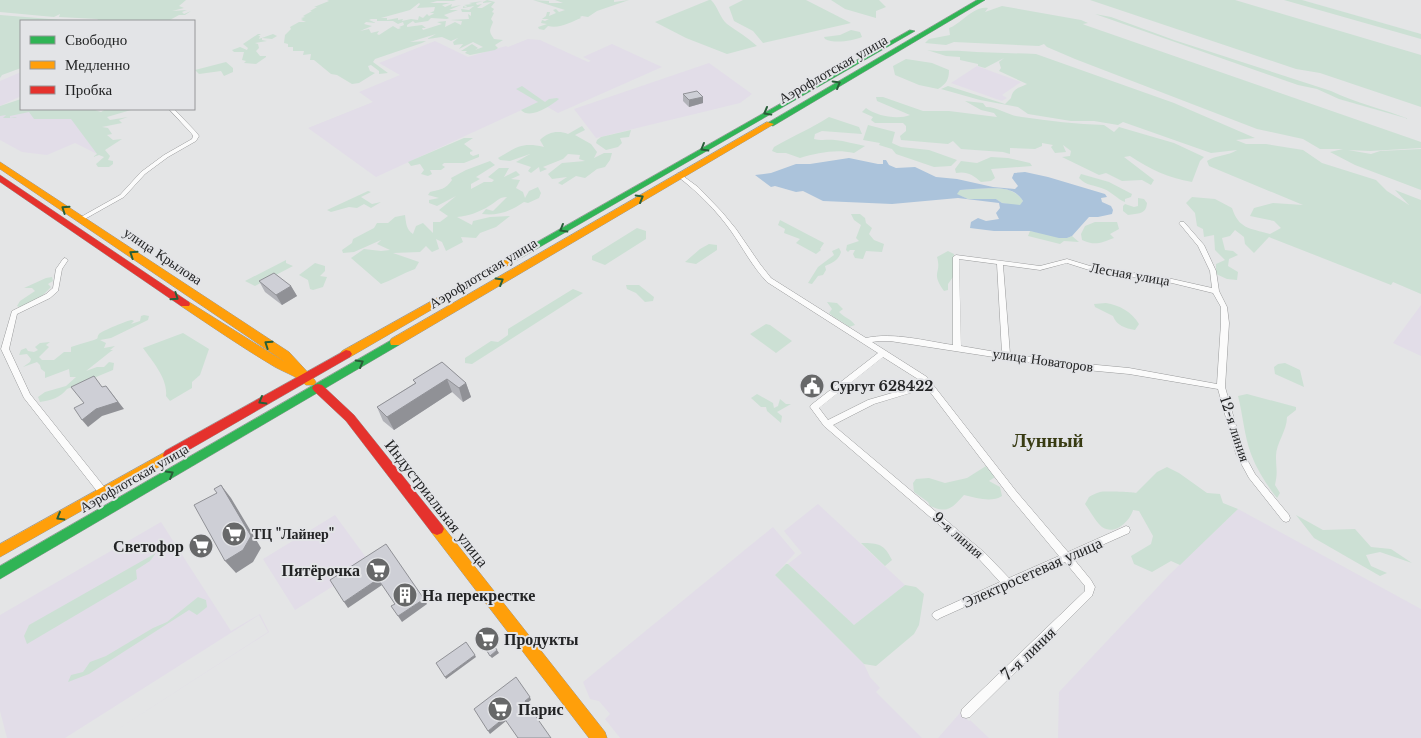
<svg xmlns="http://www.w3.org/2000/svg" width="1421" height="738" font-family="'Libre Baskerville',serif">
  <rect width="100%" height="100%" fill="#e4e5e6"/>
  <path fill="#e2dde8" d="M528,39L540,40L588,62L591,61L583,57L612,44L662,67L558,113L539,102L376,177L308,128L373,102L359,92L400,75L379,63L435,41L468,57L506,46L508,47Z
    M709,63L752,94L740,103L596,138L574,109Z
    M977,66L1021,82L1002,95L1007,98L1002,101L951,83Z
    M21,72V96L0,106V81Z
    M0,108L27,109L40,118L72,119L97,154L75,143L47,155L22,152L0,140Z
    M1421,305V356L1393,343Z
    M818,504L905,585L854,625L788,564L802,553L784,531Z
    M1238,509L1421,609V738H1058L1059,692L1170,574Z
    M335,515L370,563L295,610L263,559Z
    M161,522L231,631L260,614L269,632L104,738L268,632L259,615L65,738H7L0,711V615Z
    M773,527L795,553L775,575L864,664L870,677L880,688L876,692L922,738H620L605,719L610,714L599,701L590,699L583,682Z
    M960,713L969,721L970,720L989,738H938Z"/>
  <path fill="#cce0d4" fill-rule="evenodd" d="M0,0H186L179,6L184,8L172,11L187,10L182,12L184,14L191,11L185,15H179L168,21H100L97,19L59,17L60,14L54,17L0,12Z
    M327,0H453L456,1H437L430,3H450L442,5L445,7L452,4L451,7L461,5L449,10H458L444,15L449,18L447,19L431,18L428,21L415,23L413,21L407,25V27L422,25L426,28H422L423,30L442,24L437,22L446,21L445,27L455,22L461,25L462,21L450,20L469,19L468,14L471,16V12H462L461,9L469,10L474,6L463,8V6L466,7L467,6L464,5L472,4L469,3L483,1L476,3L477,5L482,4L477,8H482L492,2L483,3V2L487,0L495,2L491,7L494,9L492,12L494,13L491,19L493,22C490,30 488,31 494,39L503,40L495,45L498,48L495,50L470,55L465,53L467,51H461L472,44L478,48L475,50L483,47L473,42L459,49L463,44L454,45L453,42L458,38L451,41L442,37L427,39L436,34L410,42L426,41L422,43L375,59L373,62L388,73L379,74V71L371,65L368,66L370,71L375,73L359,83L352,84L337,75L331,74L314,60H310L311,54L303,55L304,51H293V47H288V44L284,43L285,35L291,29L290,27L299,22H306L301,20L303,19L301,18L305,17L303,16L312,11H310L317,7H314L329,1ZM419,3L420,4L417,8L435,7L434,11L430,13H434L433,14L429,16L427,14L423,18L419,16L418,20L411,19L402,21L403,19L398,20V18L387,20V18H381L410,10ZM371,19H377V21H393L398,24L403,22L404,25L399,27L401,28L398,29L393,26L379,35L377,34L379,31L371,33L369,29L360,31L372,26L364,24L366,22L376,23L369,20Z
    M533,0L549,1V3H563L555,0H614V2L629,0L597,11L588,17L582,16L580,17L581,18C571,22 560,29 548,26L544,30L539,29L538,27L547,24L541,23L542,20L545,21L549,19H542L546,16L547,12H550L549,16L556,13L553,10L556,9L559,12L565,10Z
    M709,0H711C718,7 720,18 727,24C737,31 747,37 757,46L727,54L686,38L655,22Z
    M743,0H806L851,23L763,43L753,31L734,21L729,7Z
    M831,0H879L886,7L876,11V18L845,9Z
    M1090,0H1235L1421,55V107L1320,73L1296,69Z
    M1284,0H1302L1421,34V39Z
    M1002,6L1081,20L1088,23L1083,24L1085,25L1421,142V148L1370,151L1348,150L1371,154L1380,151L1421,149V190L1355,165L1330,152L1343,149H1320L1303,139L1257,129L1075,59L1047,47L1044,44L1039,46L954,42L946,45L925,43L929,39L950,35L949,28C961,24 974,5 988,8L985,12Z
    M1095,14L1111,17L1174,40L1331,91C1356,103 1383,109 1409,119L1339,99L1317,89L1298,85Z
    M0,15L63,20L64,21H21V68L2,75L0,78Z
    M851,30L860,32L862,37C852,41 834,44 825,39L824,37L840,35Z
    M258,34H261L258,36H260L259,39L273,34L277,36L272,39L262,38V40L267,41L255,43L258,44L259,48L256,51L260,56H266V57L256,64L244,63L246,61L242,60L244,52H234L232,50L240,47L247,50L248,48L243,44Z
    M927,50C939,52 950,50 962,51C988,53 1011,53 1036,54L1174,103L1255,138L1236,140L1246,144H1266L1303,150L1322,163L1376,180L1387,191L1409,205L1395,190L1421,200V294L1393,282L1391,285L1269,237L1254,253L1245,244L1244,237L1235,230L1230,236L1222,238L1225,250L1233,251L1238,255L1229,259L1228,266L1238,272L1237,280L1227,279L1216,274V264L1225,260L1215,250L1214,235L1204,237L1203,229L1197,226L1195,213L1186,203L1192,197L1215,199L1232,208C1239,229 1249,228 1270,234L1281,228L1274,221L1250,216L1254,208L1273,203L1303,205L1209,166L1207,161C1216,155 1228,156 1237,150L1211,153L1123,122L1118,125L1094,121H1071L1028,114L1018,107L980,100L941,89L948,86L1005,104L1011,98C1013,88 1019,88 1027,84L999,71L1001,68L999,62L1004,58L985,68L978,66V64L960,60V57L946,56Z
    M906,59L932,63L949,70C949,80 946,84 938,89L919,85L895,75L893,66Z
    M226,62L233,68V72L224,76L221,71L199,74L195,70Z
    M522,86L545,102L549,99L557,98L559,99C550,106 530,120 521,110L538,102L516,89Z
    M876,97H883L923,111H949L997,117L994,113L981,110L965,101L983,103L986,107C999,107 1008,116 1022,117C1049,121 1077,124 1104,125L1114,132L1119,127L1174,143L1204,157L1200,161L1192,182C1168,178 1150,169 1130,156L1124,157L1154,180L1151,185L1142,180L1122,181L1106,173L1099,175L1062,157L1070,156L1071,151L1063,145L1066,152L1055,153L1051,147L1053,145L1042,143V146L1035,149L1010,148V154L1003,152L961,149L953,141L948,144L901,140L900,136L906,131V126L903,123H875L871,120L873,117L862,112L866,108C876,116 898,120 910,115L877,101Z
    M21,99V109H92L101,112L106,109L131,110L107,117L110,120L128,117L119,120L122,123L102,127L108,128L112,134L107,135L113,140L122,139L105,150L110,156L108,160L113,161V164L109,167H98L96,164L104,157L99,155L93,157L97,154L71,119H34L29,112L10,116V118L17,117L15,118H3L6,115L0,116V106Z
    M829,117L859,127L862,134L822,131L815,134L814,139C822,141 828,139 835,140C845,141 855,144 865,146L854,153C835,149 818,153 800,158L786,153H777L772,151L774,147C793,136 812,128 829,117Z
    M868,125L895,132L892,143L901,147L929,150L957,160L951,166L934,167L896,154L892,149L879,145L880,143L863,140Z
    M582,126L585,130L575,135L591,144L597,152L594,158L604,153H612L610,160L605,167L597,169L585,178L576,176L562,185L558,183L567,177L552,179L548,174L562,163L585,161L579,159L580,155L568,154L563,159L543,167L547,169L540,172L539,167L531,173L528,171L531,167L516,162L530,154L510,161L500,160L498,158C517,147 522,142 544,147L540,140C548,132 558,130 568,134Z
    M631,130L629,137L620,138L622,143L618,147L606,150L596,143L597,140L601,137Z
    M464,138H473L464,144L473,151L470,152V154L473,156L479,154V157L464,163H444L442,165L445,167L441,170H430L432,174L428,176L421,174L424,170L420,164L411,166L408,162Z
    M991,157L1008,158L1030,163L1032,166L991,169L995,178L991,181L981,182C973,175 967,171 956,173L955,169L961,161L977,163Z
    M490,161L495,165L476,177L480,179L471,184V189L484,182H492L494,180L488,177L499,168H509L504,177L516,171L520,175L511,179L520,180L516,188L523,192L525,198L529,191L538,187L541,193L539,198L528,203L524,202C511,211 498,216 482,214L486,209L493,211L507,197C499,197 496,202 489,206C480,212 468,216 457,217L472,225L473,221L490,217L510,216L496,227L480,233L476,238L461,237L463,242L446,251L442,242L436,239L439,249L432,252L426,246L420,252L393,253L419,262L415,269C403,273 393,280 381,284L351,258L364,249L381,251L390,250L377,244L381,240L354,252L343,253L342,250L352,243L353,239L374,228L377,223H388L395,217L405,215C406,222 406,230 413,234L416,226L423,223L433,233V222H440L448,216L439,210L456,196L437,206L429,203V200L439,198L428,195L430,192C441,189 445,190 452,180L451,178L466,170Z
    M1081,174L1109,182L1132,194L1131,197L1125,199V202C1117,199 1112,192 1104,189C1095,185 1086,186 1079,178Z
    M973,189C991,189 1012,184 1023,201L1020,206L1002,203L996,199H968L956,194L960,190Z
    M368,191L371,192L361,197L372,204L381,202L371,208L364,204L357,208L349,207L331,212L327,210Z
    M1138,198L1144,199L1147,203C1146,215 1138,213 1128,215L1123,211V206L1125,204L1134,207L1138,206Z
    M851,214H860L865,218L866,223L872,228L869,234L874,240L884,244L882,252L866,251L863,259L855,258L853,254L855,250H850L848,252L846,250L847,245L859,241L856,238L861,225L854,220Z
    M780,220L824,243L820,249L821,250L816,254L796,243L800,239L784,233L785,229L778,225Z
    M1095,222H1117L1119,229L1110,234L1114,238C1101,243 1095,246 1082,240L1081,234L1085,226Z
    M637,228L646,231V239L605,265L592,260V256Z
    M1030,231L1067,238L1072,236L1079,242L1064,241L1060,244L1028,236Z
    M709,244L717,245V250L696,264L685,262L700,249Z
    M839,248L841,252C839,260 832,263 825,266L826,270L823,275L818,276L812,284L808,283L818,267L834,255L832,251Z
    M948,251L954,254L953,277L948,284V290L944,291C930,271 942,275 937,257Z
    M286,260V263L293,266L255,286L245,281Z
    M315,263L325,266V271L320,276L327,277L323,287L313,290L310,289L308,280L299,275Z
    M52,277L53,281L48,284L51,287L41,297L21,308L17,306L20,301L35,291L32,288H24L46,278Z
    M626,285H639L654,297L653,301L645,302L636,293L627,289Z
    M573,289L583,293L472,364L465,363V358L491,341L498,342L508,335V329Z
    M827,302L837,303L843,309L839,312C845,318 851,319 855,325L849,327C842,321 835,319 829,313L832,309Z
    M1106,303C1119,305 1132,312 1139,324L1135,330C1125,328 1117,326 1113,316L1095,307L1094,304Z
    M144,315L149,316L148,320L111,338L100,340L106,343L104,348L115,346L110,350H113L110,352L86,371L97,367H104L109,362L114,363L113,370L67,389C60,398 51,400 40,402L38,397L45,392L66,386L76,377H70L69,369L45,378V372L41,369L40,365L37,362L23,367L30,362L31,359L27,354L19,355L21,350L26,348L28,351L34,352L38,350L35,347L40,343L50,342L46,345L49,347L39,357L42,360H54L64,352H71V347C78,345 86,342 94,340C100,338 96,338 99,334C102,331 128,320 132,320L134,321L131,324L140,321L141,316Z
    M766,324L770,325L792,341L776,353L750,334Z
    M183,333L209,349L200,375L192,382V388L170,401L166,396C168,379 153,362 143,348Z
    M1285,363L1300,370L1304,387L1275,374L1274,367L1278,364Z
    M757,394L773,403L774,408L778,406L780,399L786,404H791L777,412L782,416L781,423L767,411L766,407H761L751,398Z
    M1247,394L1296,407V410L1287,417C1287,431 1276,443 1276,456C1276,469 1278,471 1275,485L1280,493L1277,498C1266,484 1257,470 1251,454C1244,435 1243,415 1238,396Z
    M986,466L995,477L989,481L1000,487L1002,496C991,503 977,498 964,495C952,508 948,514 930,506L928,502L914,492L913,483L916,479L929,478L945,483L967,478Z
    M1167,467L1179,473L1207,493L1220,494L1223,503L1238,509L1180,565L1171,561L1152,572L1134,564L1131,556L1151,544L1153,536L1139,511L1133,510C1130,521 1115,536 1102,527C1096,522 1090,511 1085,504L1089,497C1092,495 1096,493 1100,492C1104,491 1134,492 1136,493L1157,472Z
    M1296,515L1323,530L1355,529L1371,547L1391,549L1412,563L1380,552L1366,555L1371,566L1387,573L1380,576L1314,538Z
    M861,543C879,543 884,544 892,560L885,566Z
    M156,553L150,561L136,570L137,579L27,644L24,636L29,625Z
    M786,564H788L854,625L905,585L916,587L924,594L919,625L914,634L876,666L864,664L775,575Z
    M198,597L206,600L207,607L197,615L189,610L89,674L68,682L71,675L83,672L90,662L106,656L153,628L167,622Z"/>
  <path fill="#abc3db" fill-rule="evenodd" d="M849,158L878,164H883V160H886L889,165L896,168L915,167L936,177L957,179L993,187L1015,189L1018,186L1012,178L1014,173L1025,172L1048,177L1105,194L1107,197L1101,198L1102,202L1111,206L1113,210L1112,214L1098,217H1089L1072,236L1067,238H1059L1030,231H994L970,228L971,222L978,218L986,221L999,219L996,213L1000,208L999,203L958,198L892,204L823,201L803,191L796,192L775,186L771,187L755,175L771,173L796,164H810ZM973,189C991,189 1013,184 1023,201L1020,205L1002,203L996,199H968L957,194L960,190Z"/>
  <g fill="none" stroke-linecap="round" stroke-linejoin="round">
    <defs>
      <path id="street" d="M169,109H174L196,132L199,136L196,141L168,157L145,174L124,197L83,220H79V218L120,195L141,172L164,155L192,139L193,136L192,134Z
        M679,173L698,187L722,212L736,229L760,264L771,278L866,338C894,332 925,341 953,345V257L956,255L1040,266L1067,259L1090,266L1172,279L1212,288L1210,271L1198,246L1179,223L1180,222H1184L1204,245L1216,271L1219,291L1227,307L1229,323L1225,387L1244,454L1255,474L1289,515L1290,518L1289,521L1286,522L1283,521L1249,478L1236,454L1218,389L1129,374L1065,368L890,341H879L872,342L927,377L1016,491L1068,552L1126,526L1129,527L1130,530L1129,533L1073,558L1091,580L1095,587L1092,596L970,717L966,718L962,717L961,713L962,709L1085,591V586L1065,562L940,618L937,620L934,618L932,615L934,612L1000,582L979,559L824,426L810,407L811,405L878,353L767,282C752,266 743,248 731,231C716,210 698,192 677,176V174ZM959,259L997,264L1002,353L961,346ZM1067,263L1089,270L1172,283L1213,293L1221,307V323L1217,384L1129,368L1065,362L1010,354L1003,265L1040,270ZM883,357L921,381L923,384L868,400L828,420L819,408ZM927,388L1010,497L1059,556L1009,578L985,553L833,425L874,404Z
        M65,258L68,260L62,269L58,291L50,298L17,314L9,349L30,394L106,489L107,492L106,495L103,496L100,495L24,398L1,349L12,311L46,294L53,288L56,269L63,259Z"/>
      <path id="fast" d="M977,0H985L773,126L766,124Z
        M910,30L915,31L512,263L509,264L504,261Z
        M395,338L399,339L400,342L399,345L0,579V566Z"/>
      <path id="slow" d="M767,122L774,124L399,345H391L390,342L391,339Z
        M0,162L289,352L314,379L316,382L314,385H306C296,375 282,372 270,364C240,346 211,326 181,306L180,304L181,302H189L285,362L0,169Z
        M509,258L514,261L512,263L350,357H342L340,354L342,351Z
        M169,450L173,451L175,455L173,459L0,557V544Z
        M437,523L442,525L605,732L607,738H589L432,533L430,529L432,525Z"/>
      <path id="jam" d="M0,175L189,302L190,304L189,306H181L0,182Z
        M346,350L350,351L352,354L350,357L173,459L169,460L165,459L163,455L165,451Z
        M318,384L322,385L354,415L442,525L444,529L442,533L437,535L432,533L346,421L314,391L312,388L314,385Z"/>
    </defs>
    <use href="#street" stroke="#999a9b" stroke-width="1"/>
    <use href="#fast" stroke="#999a9b" stroke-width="1"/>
    <use href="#slow" stroke="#999a9b" stroke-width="1"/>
    <use href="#jam" stroke="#999a9b" stroke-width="1"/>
    <use href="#street" fill="#fbfbfb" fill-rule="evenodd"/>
    <use href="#fast" fill="#30b455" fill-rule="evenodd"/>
    <use href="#slow" fill="#ff9f0a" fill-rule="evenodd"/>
    <use href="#jam" fill="#e5322d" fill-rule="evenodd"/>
  </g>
  <path fill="#b1b2b8" d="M683,94L703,97V103L689,107L683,101Z
    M259,281L291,286L297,296L282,305L265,292Z
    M442,362L466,383L471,397L463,402L452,392L394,430L383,421L377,407L415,383L413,380Z"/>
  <path fill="#909196" d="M703,97V103L689,107V100Z
    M291,286L297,296L282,305L276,295Z
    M447,379L452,392L394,430L387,417Z
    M466,383L471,397L463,402L459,388Z
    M106,386L124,409L102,416L88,427L82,420Z
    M221,485L231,498L261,548L253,562L236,573L225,561Z
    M378,579L382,585L348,608L344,602Z
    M424,599L427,604L402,622L398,616Z
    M497,650L499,653L492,658L490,656Z
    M475,655L476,657L446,679L445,677Z
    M530,697L531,700L526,704L525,701Z
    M504,718L506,721L490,734L488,731Z"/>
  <path fill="#cecfd6" stroke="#909196" d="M697,91L703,97L689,100L683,94Z
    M274,273L291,286L276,295L259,281Z
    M442,362L466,383L459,388L447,379L387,417L377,407L416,383L413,380Z
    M94,376L102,387L106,386L118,402L96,409L82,420L74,408L84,403L71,387Z
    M221,485L251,536L243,550L225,561L194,505L217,493L214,489Z
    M386,544L424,599L398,616L391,606L395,604L378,579L344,602L330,580Z
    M489,638L497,650L490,656L482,643Z
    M466,642L475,655L445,677L436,663Z
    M516,677L530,697L525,701L551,738H518L504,718L488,731L474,709Z"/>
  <defs><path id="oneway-chevron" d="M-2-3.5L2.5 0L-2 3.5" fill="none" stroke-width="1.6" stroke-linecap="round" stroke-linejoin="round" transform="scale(1.25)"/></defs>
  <g stroke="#285e38">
    <use href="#oneway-chevron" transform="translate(837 84) rotate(-30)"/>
    <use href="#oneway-chevron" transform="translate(767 112) rotate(151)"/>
    <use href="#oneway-chevron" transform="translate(704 148) rotate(150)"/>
    <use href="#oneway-chevron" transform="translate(640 198) rotate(-30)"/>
    <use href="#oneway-chevron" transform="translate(65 209) rotate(-146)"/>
    <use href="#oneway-chevron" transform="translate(563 229) rotate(150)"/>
    <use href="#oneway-chevron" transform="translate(133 254) rotate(-146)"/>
    <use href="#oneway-chevron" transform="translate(500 281) rotate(-31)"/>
    <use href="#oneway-chevron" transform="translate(175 297) rotate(34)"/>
    <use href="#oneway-chevron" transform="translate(268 344) rotate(-146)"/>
    <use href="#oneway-chevron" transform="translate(360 363) rotate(-30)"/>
    <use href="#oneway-chevron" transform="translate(262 401) rotate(150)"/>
    <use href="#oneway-chevron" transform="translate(170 474) rotate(-30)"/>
    <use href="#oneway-chevron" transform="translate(60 517) rotate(150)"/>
  </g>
  <defs>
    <symbol id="civic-disc" viewBox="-11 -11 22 22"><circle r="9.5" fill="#676869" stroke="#e3e4e7"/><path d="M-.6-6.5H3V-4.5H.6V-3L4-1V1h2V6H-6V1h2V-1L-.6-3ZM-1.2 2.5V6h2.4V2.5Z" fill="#fff"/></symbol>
    <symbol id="supermarket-disc" viewBox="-11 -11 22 22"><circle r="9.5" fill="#676869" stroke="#e3e4e7"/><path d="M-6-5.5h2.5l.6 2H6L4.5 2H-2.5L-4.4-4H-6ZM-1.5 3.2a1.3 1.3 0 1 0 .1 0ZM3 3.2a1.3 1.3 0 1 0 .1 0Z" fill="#fff"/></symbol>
    <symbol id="building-disc" viewBox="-11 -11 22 22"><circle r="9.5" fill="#676869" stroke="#e3e4e7"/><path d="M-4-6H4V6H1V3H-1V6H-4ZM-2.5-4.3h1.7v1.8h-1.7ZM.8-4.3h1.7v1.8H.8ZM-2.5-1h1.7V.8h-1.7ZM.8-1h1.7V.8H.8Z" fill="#fff"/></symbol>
  </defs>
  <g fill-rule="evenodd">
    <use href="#civic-disc" x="798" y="372" width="28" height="28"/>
    <use href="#supermarket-disc" x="220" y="520" width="28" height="28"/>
    <use href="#supermarket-disc" x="187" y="532" width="28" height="28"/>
    <use href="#supermarket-disc" x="364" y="556" width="28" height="28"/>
    <use href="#building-disc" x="391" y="581" width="28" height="28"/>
    <use href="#supermarket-disc" x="473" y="625" width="28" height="28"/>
    <use href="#supermarket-disc" x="486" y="695" width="28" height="28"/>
  </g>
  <g text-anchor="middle" stroke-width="4" stroke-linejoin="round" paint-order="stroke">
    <g font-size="14" fill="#232425" stroke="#e3e4e7">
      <text transform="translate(833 69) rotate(-30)" y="5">Аэрофлотская улица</text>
      <text transform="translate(163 256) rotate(34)" y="5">улица Крылова</text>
      <text transform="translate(483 273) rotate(-31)" y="5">Аэрофлотская улица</text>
      <text transform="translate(1130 274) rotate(10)" y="5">Лесная улица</text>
      <text transform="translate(1043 360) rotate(8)" y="5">улица Новаторов</text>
      <text transform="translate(1235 429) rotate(72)" y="5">12-я линия</text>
      <text transform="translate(134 478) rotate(-30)" y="5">Аэрофлотская улица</text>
      <text transform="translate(958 535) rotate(41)" y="5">9-я линия</text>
    </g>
    <g font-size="14" font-weight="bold" fill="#232425" stroke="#e3e4e7" text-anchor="start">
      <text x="830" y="391">Сургут 628422</text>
      <text x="252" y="539">ТЦ "Лайнер"</text>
    </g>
    <g font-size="16" fill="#232425" stroke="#e3e4e7">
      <text transform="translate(437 503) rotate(52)" y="6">Индустриальная улица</text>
      <text transform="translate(1032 572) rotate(-24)" y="6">Электросетевая улица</text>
      <text transform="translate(1028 653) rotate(-44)" y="6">7-я линия</text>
    </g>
    <g font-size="16" font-weight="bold" fill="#232425" stroke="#e3e4e7" text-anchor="start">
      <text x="184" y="552" text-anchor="end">Светофор</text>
      <text x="360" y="576" text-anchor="end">Пятёрочка</text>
      <text x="422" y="601">На перекрестке</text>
      <text x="504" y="645">Продукты</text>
      <text x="518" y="715">Парис</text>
    </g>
    <g font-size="19" font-weight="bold" fill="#383b13" stroke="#e3e4e7">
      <text x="1048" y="447">Лунный</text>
    </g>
  </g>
  <rect x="20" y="20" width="175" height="90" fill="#e3e4e7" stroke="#969799"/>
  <rect x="30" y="36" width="25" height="8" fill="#30b455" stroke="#969799"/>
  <text x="65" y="45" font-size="15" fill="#232425">Свободно</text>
  <rect x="30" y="61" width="25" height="8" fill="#ff9f0a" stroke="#969799"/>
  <text x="65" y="70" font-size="15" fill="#232425">Медленно</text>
  <rect x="30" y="86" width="25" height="8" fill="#e5322d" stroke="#969799"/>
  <text x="65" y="95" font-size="15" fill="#232425">Пробка</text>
</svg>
